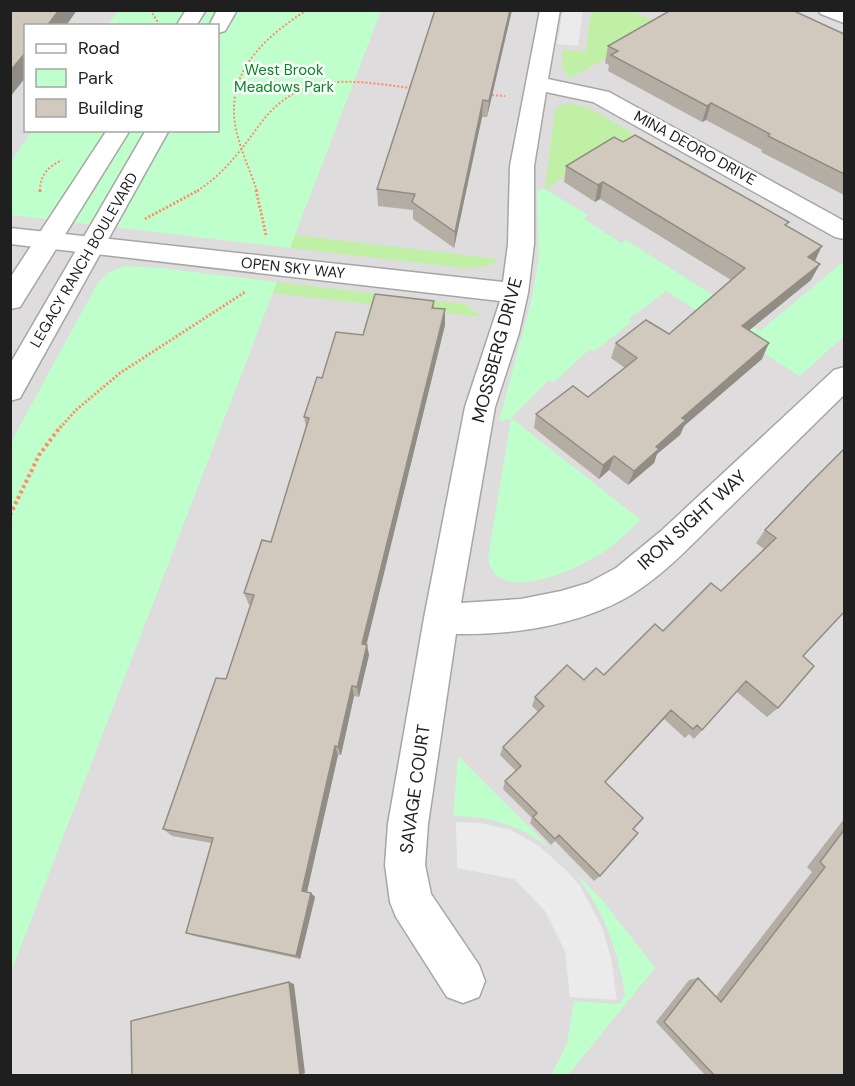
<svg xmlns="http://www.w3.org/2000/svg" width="855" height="1086" font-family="'DM Sans',sans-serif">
  <rect width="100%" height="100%" fill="#f1efe5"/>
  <path fill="#dedcdc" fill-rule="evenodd" d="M10,11H844V1075H11ZM26,26H218V130H26Z"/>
  <path fill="#c0f0a6" d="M591,11H633L665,26L570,78L565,77L568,74L562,68L563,50L586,52Z
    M569,103L591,109L634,134L545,189L555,111L559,106Z
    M295,235L499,259L488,266L465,268L290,248Z
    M277,282L465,304L482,317L273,293Z"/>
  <path fill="#beffcc" d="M118,11H381L290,248L11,215V161L32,131L218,130V26L107,25Z
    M545,189L588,215L584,219L621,243L626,240L719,299L716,303L760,331L844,261V336L800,376L666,291L629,319L632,322L594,351L590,349L554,382L549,380L511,418L641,520C628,531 616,544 602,553C578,569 495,607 488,558L511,419L499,421L532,298L539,255L537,190Z
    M125,266L161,268L277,282L11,972V442L97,284L109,272Z
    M458,756L603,901L655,968L568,1075H551L567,1044L574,1001L619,1004L625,995C615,926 579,850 508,825C490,818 472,817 453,816Z"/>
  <path fill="#ebebeb" d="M563,10L583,11L578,46L557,44Z
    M456,822L480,823L511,830L539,846L567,871L580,886L602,927L611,958L617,1000L570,997L565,951L545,911L514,879L457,868Z"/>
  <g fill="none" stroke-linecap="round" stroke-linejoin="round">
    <defs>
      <path id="minor" d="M540,10H560L548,79L609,92L844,221V239L835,237L593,102L546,92L534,166V244L528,293L519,333L495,407L461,603L521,599L561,591L588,583L616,568L661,531L834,370L844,367V395C804,434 764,474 724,513C693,543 662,578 624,599C574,626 512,635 456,634L428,824L425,865L431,894L479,965L485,981L479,997L463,1003L447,997L396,917L390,902L385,865L388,824L424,618L465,407L500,301L10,244V228L503,282L508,244L510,166Z
        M818,10H844V23L821,14Z"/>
      <path id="tertiary" d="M186,10H206L196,26H176Z
        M217,10H237L225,31L218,33V26H209Z
        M107,130H130L20,307L10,309V278Z
        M146,130H169L20,398L10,401V364Z"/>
    </defs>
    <use href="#minor" stroke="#a6a6a6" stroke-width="3"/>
    <use href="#tertiary" stroke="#a6a6a6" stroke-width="3"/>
    <path stroke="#ff8d68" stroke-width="2" stroke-dasharray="2 2" stroke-linecap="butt" d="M150,10L158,22
      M488,95L505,96
      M40,191C40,175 48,167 62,160
      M197,191C224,174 241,150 260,124C301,69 352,81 412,88
      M257,191C249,166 234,138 234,111C233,64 271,33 307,10"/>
    <path stroke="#ff8d68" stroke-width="3" stroke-dasharray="2 2" stroke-linecap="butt" d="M40,190V193
      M256,190L266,235
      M145,219L199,190
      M60,428L76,410L120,373L245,292"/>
    <path stroke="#ff8d68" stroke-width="4" stroke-dasharray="3 3" stroke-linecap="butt" d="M10,515L39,455L61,426"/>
    <use href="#minor" fill="#fff" fill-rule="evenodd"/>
    <use href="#tertiary" fill="#fff" fill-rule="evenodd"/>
  </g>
  <path fill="#b4ada3" d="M435,10H512L487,117H482L454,248L413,219V210L378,206L377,189Z
    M661,10H792L844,34V195L761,152L762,150L706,120L702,122L608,71L609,65L605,63L608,46L667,13Z
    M566,166L787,226L815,261L811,280L749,330L762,359L684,426L680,435L657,454L654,463L628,485L609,470L599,479L534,428L536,414L588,397L625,368L611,358L616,343L669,334L731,280L600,199L595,202L564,182Z
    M434,301V308L445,325L366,644L369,655L359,697L354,696L341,755H338L307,892L311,893L315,897L300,959L194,936L186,933L212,843L172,836L163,829L226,679L250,605H249L244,593L271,542L306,427L304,417L322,378L363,335Z
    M812,481L803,656L778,708L767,717L737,692L694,739L689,734L685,738L664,719L605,782L633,829L600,876L594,881L555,841L551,845L530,823L532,818L503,789L505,781L516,771L500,755L503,747L538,712L532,706L535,697L584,680L604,675L663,631L721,591L764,549L756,543L765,530Z
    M844,819V1076H706L656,1022L689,980L698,978L716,996L812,872L807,867Z"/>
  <path fill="#928d84" d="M59,10H77L66,26H47Z
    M510,10H512L487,117L489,101Z
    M26,52V77L10,97V71Z
    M483,100L482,117L454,248L455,232Z
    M711,103L706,120L702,122L707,106Z
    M603,182L600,199L595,202L598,185Z
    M822,246L814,263L808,257Z
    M820,264L811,280L735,342L742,326Z
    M445,309V325L364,655L362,644Z
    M769,343L762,359L684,426L680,435L657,454L654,463L628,485L634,471L682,418Z
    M614,456L609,470L599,479L603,465Z
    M367,645L369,655L359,697L357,687Z
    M352,686L354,696L341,755L338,747Z
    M671,710L664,719L599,789L605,782Z
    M335,746L338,755L306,896L302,891Z
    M311,893L315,897L300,959L296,956Z
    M289,982L294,984L305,1073L300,1075Z"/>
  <path fill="#d1c9bd" stroke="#928d84" stroke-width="1.5" d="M10,10H59L47,26H26V52L10,71Z
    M435,10H510L489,101L483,100L455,232L412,202L415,194L377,189Z
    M671,10H792L844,34V174L768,136L770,134L711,103L707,106L611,55L618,51L608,46Z
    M635,135L789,222L785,225L822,246L808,257L820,264L742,326L769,343L682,418L686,420L656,447L659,449L634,471L614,456L603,465L536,414L573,386L588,397L637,358L616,343L646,320L669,334L745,268L603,182L598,185L566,166L614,137L623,142Z
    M375,294L434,301L432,308L445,309L362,644L367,645L357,687L352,686L338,747L335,746L302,891L311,893L296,956L186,933L213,838L163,829L216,678L226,679L254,595L244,593L262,540L271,542L309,418L304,417L317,377L322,378L336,332L363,335Z
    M844,449V612L803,656L814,666L778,708L746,681L702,730L697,725L693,729L671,710L605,782L643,818L633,829L638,833L600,876L559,835L555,839L533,817L537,813L505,781L521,766L503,747L544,706L535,697L567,665L584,680L596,668L604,675L655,624L663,631L711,583L721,591L776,538L765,530L812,481Z
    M844,830V1076H715L664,1022L698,978L721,1002L825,867L820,862Z
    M289,982L300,1075L297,1076H132L131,1021Z"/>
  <g text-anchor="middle" stroke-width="5" stroke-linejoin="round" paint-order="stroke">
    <g font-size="15" fill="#008a1f" stroke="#fff">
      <text x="284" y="75">West Brook<tspan x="284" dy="17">Meadows Park</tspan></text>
    </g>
    <g font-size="15" fill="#1f1f1f" stroke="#fff">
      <text transform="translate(695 148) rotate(29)" y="5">MINA DEORO DRIVE</text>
      <text transform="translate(84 260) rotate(-60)" y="5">LEGACY RANCH BOULEVARD</text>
      <text transform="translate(293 268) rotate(6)" y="5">OPEN SKY WAY</text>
    </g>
    <g font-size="18" fill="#1f1f1f" stroke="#fff">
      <text transform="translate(497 350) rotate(-75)" y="6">MOSSBERG DRIVE</text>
      <text transform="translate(692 520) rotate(-42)" y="6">IRON SIGHT WAY</text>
      <text transform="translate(415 789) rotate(-82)" y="6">SAVAGE COURT</text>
    </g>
  </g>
  <rect width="855" height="1086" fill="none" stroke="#1f1f1f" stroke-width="24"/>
  <rect x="24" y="24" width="195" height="108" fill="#ffffff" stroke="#a5a5a5" stroke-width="1.5"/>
  <rect x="36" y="44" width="30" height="9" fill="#ffffff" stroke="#a5a5a5" stroke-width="1.5"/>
  <text x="78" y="54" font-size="18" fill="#1f1f1f">Road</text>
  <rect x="36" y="69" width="30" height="18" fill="#beffcc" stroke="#a5a5a5" stroke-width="1.5"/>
  <text x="78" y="84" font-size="18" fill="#1f1f1f">Park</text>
  <rect x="36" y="99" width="30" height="18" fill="#d1c9bd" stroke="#a5a5a5" stroke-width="1.5"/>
  <text x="78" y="114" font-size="18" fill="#1f1f1f">Building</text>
</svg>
